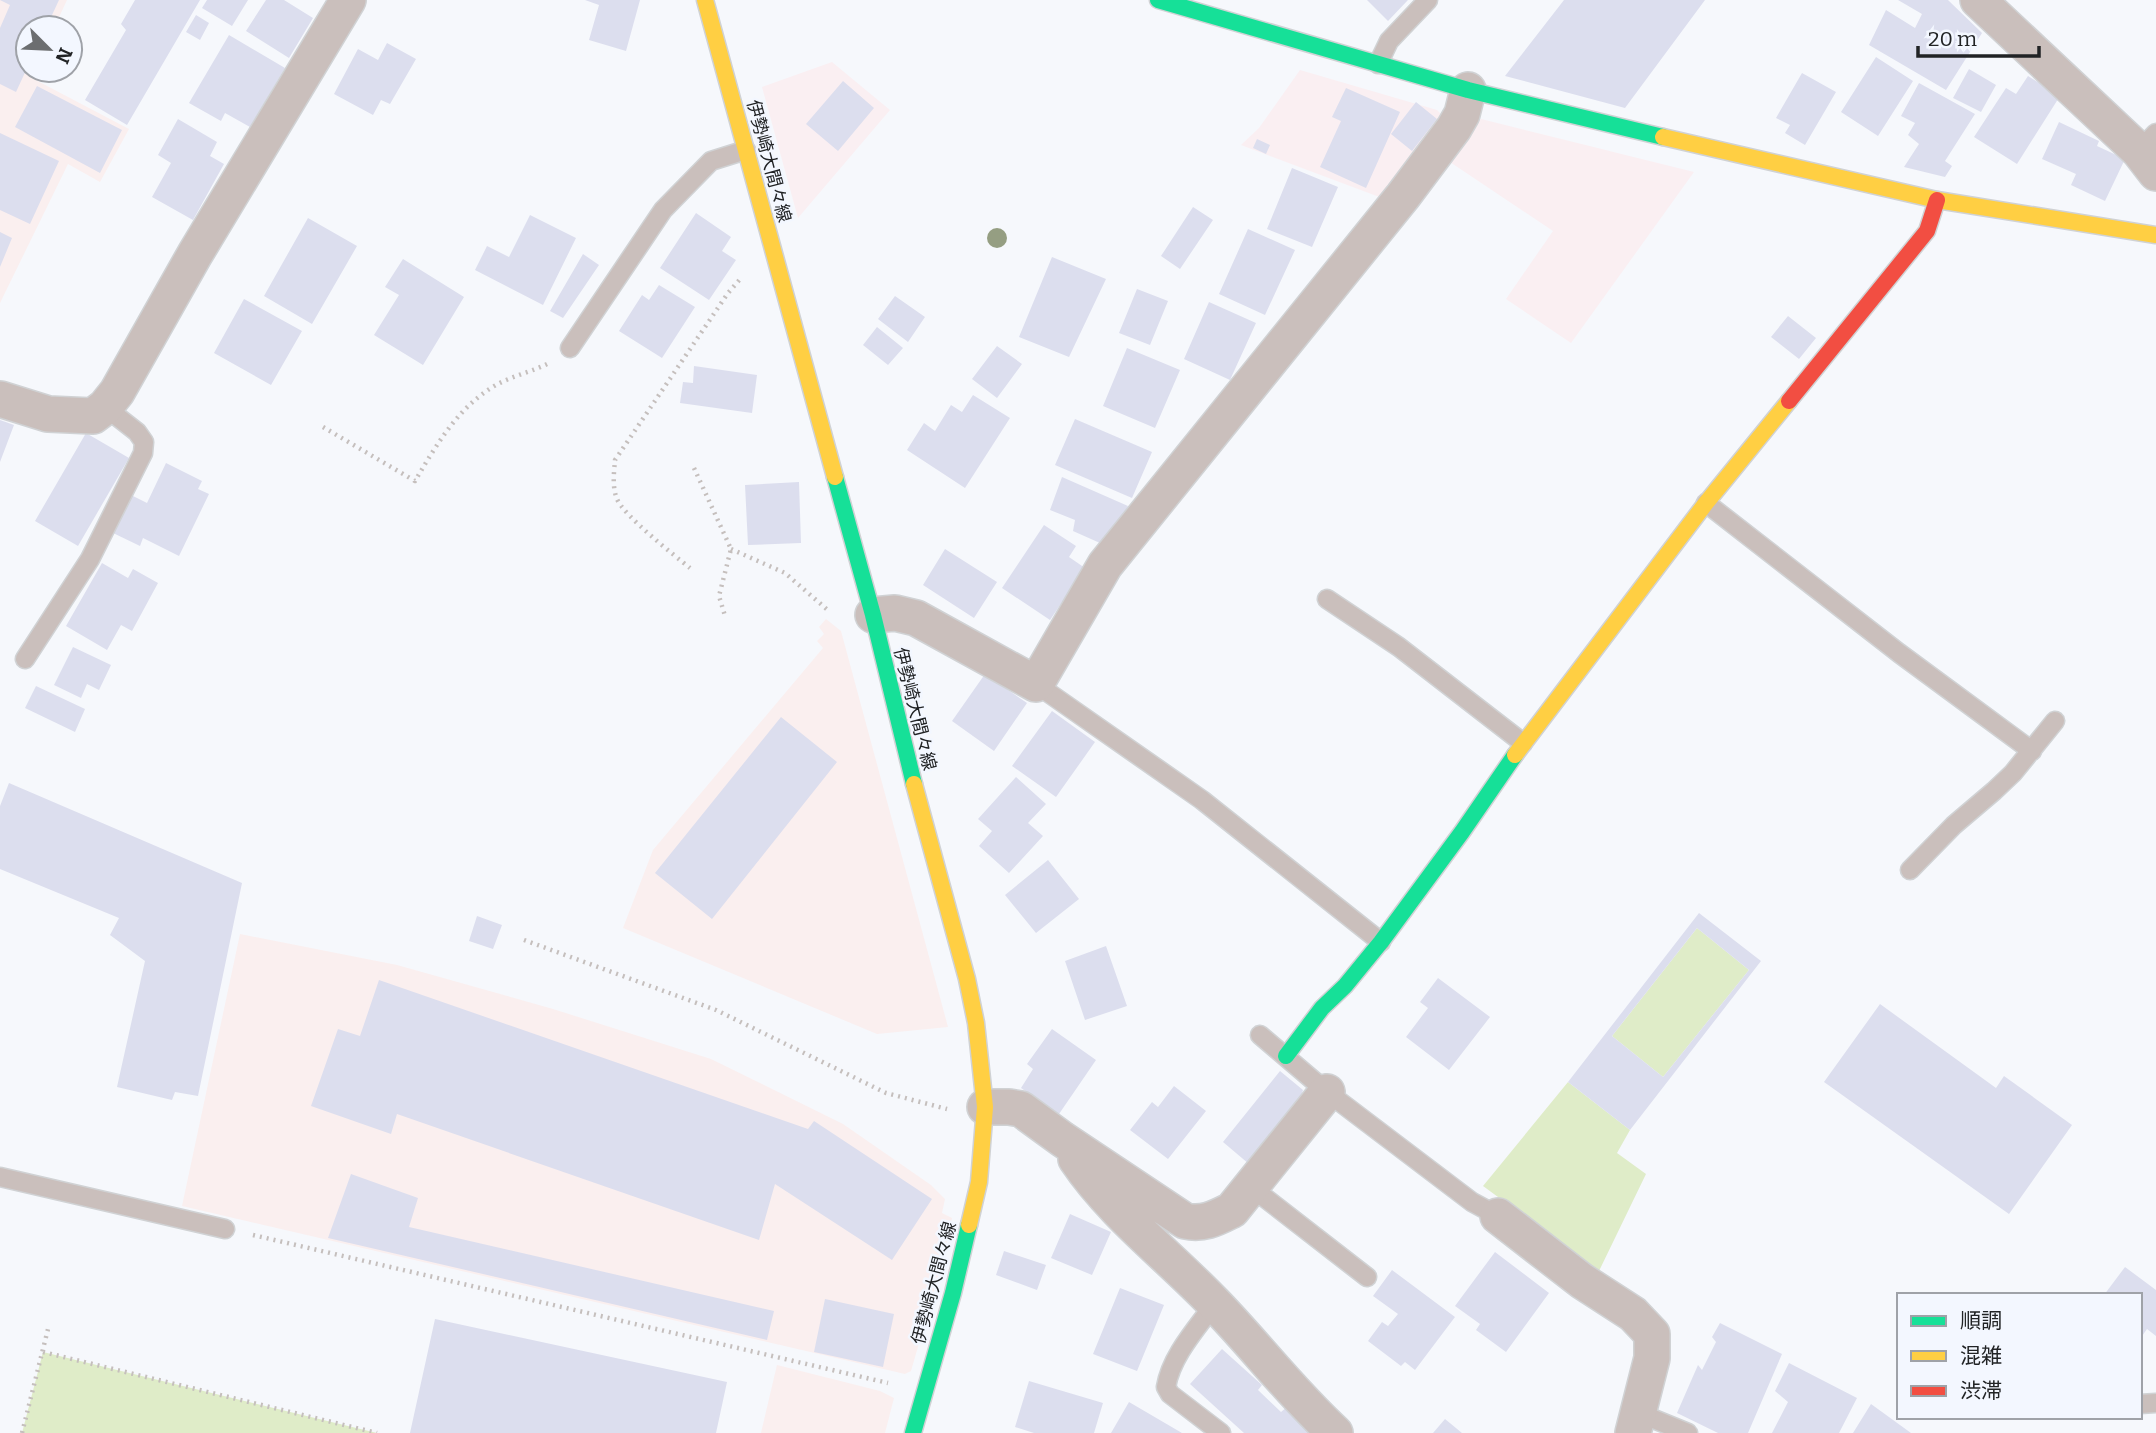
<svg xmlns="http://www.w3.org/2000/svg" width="2156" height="1433" font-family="Bitter,'Noto Sans JP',serif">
  <rect width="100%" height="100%" fill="#f6f8fc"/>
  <path fill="#faeff2" d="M832,62L890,110L798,218L762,87Z
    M1300,70L1437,110L1445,118L1382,198L1241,145L1259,128Z
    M1481,119L1694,172L1571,343L1506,299L1553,231L1447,160Z"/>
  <path fill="#faefef" d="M0,0H67L54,28H28V70H34L30,77L129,129L100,182L68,164L0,303Z
    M826,619L841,631L948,1027L877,1034L623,928L653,850L823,648L817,641L824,634L819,627Z
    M240,934L397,965L553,1009L711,1059L843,1124L931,1185L945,1199L942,1213L952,1218L943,1260L911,1371L905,1374L182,1206Z
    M777,1365L880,1391L894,1398L885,1433H761Z"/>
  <path fill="#dfecc8" d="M1697,928L1749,970L1663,1077L1612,1036Z
    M1568,1082L1630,1130L1617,1153L1646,1174L1599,1271L1483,1186Z
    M43,1352L377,1433H22Z"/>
  <path fill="#dcdeee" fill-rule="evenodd" d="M0,0H59L46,28H28V66L16,92L0,84V28L10,5Z
    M135,0H200L127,125L85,100L126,30L121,24Z
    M207,0H248L232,26L202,8Z
    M266,0H284L313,18L289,58L246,31Z
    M640,0L626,51L589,40L599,5L585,0Z
    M1367,0H1408L1388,21Z
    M1564,0H1705L1625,108L1505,76Z
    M1898,0H1948L1982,33L1946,90L1869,45L1886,10L1915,28L1922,14Z
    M196,15L209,23L200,40L186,32Z
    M229,35L285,68L250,127L225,113L221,121L189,103Z
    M387,43L416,59L390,104L381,100L373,115L334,94L358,49L378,60Z
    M1876,57L1913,81L1878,136L1841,112Z
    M1969,69L1996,85L1981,112L1953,98Z
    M1802,73L1836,92L1805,145L1785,133L1790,125L1776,118Z
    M2028,76L2060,96L2017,164L1974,137L2006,88L2016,94Z
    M843,81L874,108L838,151L806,124Z
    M1919,83L1975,114L1945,161L1952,166L1945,177L1904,167L1919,144L1908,135L1915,123L1901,116Z
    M37,86L122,130L100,173L15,127Z
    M1346,88L1400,112L1366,188L1320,167L1341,121L1332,117Z
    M1416,102L1437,119L1412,151L1391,134Z
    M178,119L217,142L210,156L224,164L193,220L152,197L171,163L158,155Z
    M2059,122L2099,141L2097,146L2125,159L2105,201L2071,185L2076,174L2042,159Z
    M0,133L59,161L30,224L0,210Z
    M1257,139L1270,145L1266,154L1253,148Z
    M1292,168L1338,187L1312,247L1267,229Z
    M1193,207L1213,220L1180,269L1161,256Z
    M696,213L731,237L722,251L736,260L709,300L660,268Z
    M530,215L576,238L543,305L475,270L487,246L509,257Z
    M308,218L357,246L312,324L264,296Z
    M1248,229L1295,250L1265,315L1219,294Z
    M0,232L12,238L0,267Z
    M583,254L599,265L563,318L550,311Z
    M1052,257L1106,279L1069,357L1019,337Z
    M403,259L464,297L423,365L374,335L399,295L385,287Z
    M659,285L695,307L662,358L619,331L642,295L649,300Z
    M1137,289L1168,301L1150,345L1119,333Z
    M895,296L925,317L908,342L878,319Z
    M244,299L302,331L271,385L214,353Z
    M1209,302L1256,323L1230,380L1184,359Z
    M1788,316L1816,338L1799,359L1771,337Z
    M877,327L903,348L888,365L863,345Z
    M997,346L1022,364L997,398L972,379Z
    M1127,348L1180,370L1155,428L1103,406Z
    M694,366L757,375L752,413L680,403L683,382L693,383Z
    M973,395L1010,418L965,488L907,450L924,423L935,431L951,405L962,412Z
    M1075,419L1152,452L1132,498L1055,465Z
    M0,420L14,425L0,462Z
    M86,433L129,458L78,546L35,521Z
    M166,463L202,481L198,489L209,494L179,556L143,538L140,546L111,532L129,494L147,503Z
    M1062,477L1128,506L1109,547L1073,531L1075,520L1050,510Z
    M799,482L801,543L748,545L745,485Z
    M1044,525L1076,546L1069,557L1085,568L1050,620L1002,588Z
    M945,549L997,582L974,618L923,585Z
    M102,563L128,578L133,569L158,583L132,631L121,625L107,650L66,626Z
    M73,647L111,665L99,690L87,684L81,698L54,685Z
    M985,674L1027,703L994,751L952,721Z
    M36,686L85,709L75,732L25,708Z
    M1052,711L1095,742L1056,797L1012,766Z
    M781,717L837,762L712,919L655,873Z
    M1016,777L1046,804L1028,823L1043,836L1009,873L979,846L992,831L978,819Z
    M9,783L242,883L198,1096L175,1092L172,1100L117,1087L145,961L110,935L119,918L0,869V806Z
    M1048,860L1079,899L1036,933L1005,895Z
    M1699,913L1761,961L1630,1130L1568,1082ZM1697,928L1749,970L1663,1077L1612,1036Z
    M477,916L502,925L493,949L469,941Z
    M1106,946L1127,1006L1085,1020L1065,961Z
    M1438,978L1490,1017L1449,1070L1406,1037L1428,1008L1420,1002Z
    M379,980L808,1129L814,1121L932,1199L892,1260L775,1184L759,1240L397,1114L391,1134L311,1106L338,1029L360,1036Z
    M1880,1004L1996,1088L2004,1076L2072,1125L2009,1214L1824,1082Z
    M1052,1029L1096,1060L1059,1114L1021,1088L1033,1069L1027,1064Z
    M1280,1071L1303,1090L1299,1102L1249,1164L1223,1142Z
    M1174,1086L1206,1111L1168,1159L1130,1130L1152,1102L1158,1107Z
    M351,1174L418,1198L409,1227L774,1311L767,1340L328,1238Z
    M1070,1214L1111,1232L1092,1275L1051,1258Z
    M1004,1251L1046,1265L1037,1290L996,1275Z
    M1495,1252L1549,1293L1506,1352L1476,1330L1480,1324L1455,1306Z
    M2125,1267L2156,1290V1336L2147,1329L2140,1339V1295H2104Z
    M1392,1270L1455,1317L1415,1370L1405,1362L1401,1366L1368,1341L1382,1322L1388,1326L1398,1314L1373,1296Z
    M1120,1288L1164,1305L1137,1371L1093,1354Z
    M825,1299L894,1314L883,1367L814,1352Z
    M435,1319L727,1382L716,1433H410Z
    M1720,1323L1782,1354L1748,1433H1718L1677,1413L1698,1365L1702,1370L1716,1342L1712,1337Z
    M1222,1349L1262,1385L1258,1390L1281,1412L1287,1407L1311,1430L1308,1433H1244L1190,1384Z
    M1789,1363L1857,1398L1839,1433H1772L1788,1402L1775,1391Z
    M1029,1381L1103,1403L1094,1433H1034L1015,1427Z
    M1129,1402L1182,1433H1111Z
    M1871,1404L1911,1433H1853Z
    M1445,1419L1462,1433H1433Z"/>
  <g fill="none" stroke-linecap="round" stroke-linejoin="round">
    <defs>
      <path id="lane" d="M1378,64L1389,41L1428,0
        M2139,151L2156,133
        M570,348L663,210L711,161L746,150
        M1706,503L1899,653L2032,751
        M1327,599L1399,647L1523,743
        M25,659L90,559L143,453L144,442L137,432L105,407
        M1036,684L1202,800L1381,942
        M1910,870L1954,825L1994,791L2013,773L2055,721
        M1260,1035L1327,1092L1472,1202L1498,1216
        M0,1177L225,1229
        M1251,1187L1367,1277
        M1215,1303C1197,1328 1171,1356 1166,1387L1170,1394L1221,1433
        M2140,1404L2156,1403
        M1639,1413L1688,1433"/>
      <path id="street" d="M1978,0L2139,151L2156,173
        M0,399L48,414L93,416L105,407L117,392L195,254L348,0
        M873,615L895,613L916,618L1036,684L1105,565L1403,196L1454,128L1462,114L1468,90
        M985,1107H1009L1021,1109L1062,1139L1185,1221C1204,1225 1216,1218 1232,1210L1327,1092
        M1076,1159C1113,1214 1168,1255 1214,1303C1256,1346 1291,1393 1335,1433
        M1498,1216L1582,1281L1633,1314L1652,1334V1358L1633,1433"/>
      <path id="fast" d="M1158,0L1468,90L1663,137
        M835,477L873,615L914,784
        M1286,1056L1322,1008L1345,986L1381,942L1462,832L1515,755
        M913,1433L953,1293L969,1225"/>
      <path id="slow" d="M705,0L835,477
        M1663,137L1937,200L2156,235
        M1515,755L1706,503L1789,401
        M914,784L967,979L976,1023L985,1107L979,1182L969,1225"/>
      <path id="jam" d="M1789,401L1927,231L1937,200"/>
    </defs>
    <use href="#lane" stroke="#d0d2d4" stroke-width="21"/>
    <use href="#street" stroke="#d0d2d4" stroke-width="38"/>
    <use href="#fast" stroke="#d0d2d4" stroke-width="19"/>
    <use href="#slow" stroke="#d0d2d4" stroke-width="19"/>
    <use href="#jam" stroke="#d0d2d4" stroke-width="19"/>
    <path stroke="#c5bfbd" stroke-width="4.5" stroke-dasharray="2 5" stroke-linecap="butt" d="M323,427L415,481C437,444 458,407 496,385C512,376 531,372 547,364
      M694,468L731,549L719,596L725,616
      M731,549L785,573L830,612
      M690,568C674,555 624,516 617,499C612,487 614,472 615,460L728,293L741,278
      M524,940L716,1010L886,1093L947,1109
      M253,1235L888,1383
      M43,1352L377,1433
      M22,1433L48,1329"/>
    <use href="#lane" stroke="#cabfbc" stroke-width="18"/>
    <use href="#street" stroke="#cabfbc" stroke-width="35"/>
    <use href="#fast" stroke="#16e098" stroke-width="16"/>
    <use href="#slow" stroke="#ffcf43" stroke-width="16"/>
    <use href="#jam" stroke="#f24e42" stroke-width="16"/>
  </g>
  <circle fill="#959e82" cx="997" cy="238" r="10"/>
  <g text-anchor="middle" stroke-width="5" stroke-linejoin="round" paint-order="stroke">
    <g font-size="18" fill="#212325" stroke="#f3f7ff">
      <text transform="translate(769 161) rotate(75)" y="6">伊勢崎大間々線</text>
      <text transform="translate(915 709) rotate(76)" y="6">伊勢崎大間々線</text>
      <text transform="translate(934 1283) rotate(-75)" y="6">伊勢崎大間々線</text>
    </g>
  </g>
  <rect x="1897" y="1293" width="245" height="126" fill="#f3f7ff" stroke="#9fa2a8" stroke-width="2"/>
  <rect x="1911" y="1316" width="35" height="10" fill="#16e098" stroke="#9fa2a8" stroke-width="2"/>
  <text x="1960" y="1328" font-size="21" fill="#212325">順調</text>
  <rect x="1911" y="1351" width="35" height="10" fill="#ffcf43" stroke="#9fa2a8" stroke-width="2"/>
  <text x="1960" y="1363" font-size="21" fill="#212325">混雑</text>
  <rect x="1911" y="1386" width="35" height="10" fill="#f24e42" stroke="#9fa2a8" stroke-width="2"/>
  <text x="1960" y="1398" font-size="21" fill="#212325">渋滞</text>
  <g transform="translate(49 49) rotate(114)"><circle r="33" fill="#f3f7ff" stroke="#9fa2a8" stroke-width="2"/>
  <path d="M0-5L12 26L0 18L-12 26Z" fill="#6c6e70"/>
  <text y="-10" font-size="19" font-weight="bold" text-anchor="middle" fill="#212325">N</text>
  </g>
  <path d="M1918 46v10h121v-10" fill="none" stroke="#212325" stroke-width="3.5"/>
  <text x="1928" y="46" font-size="21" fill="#212325" stroke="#f3f7ff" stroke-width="5" paint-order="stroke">20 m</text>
</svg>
